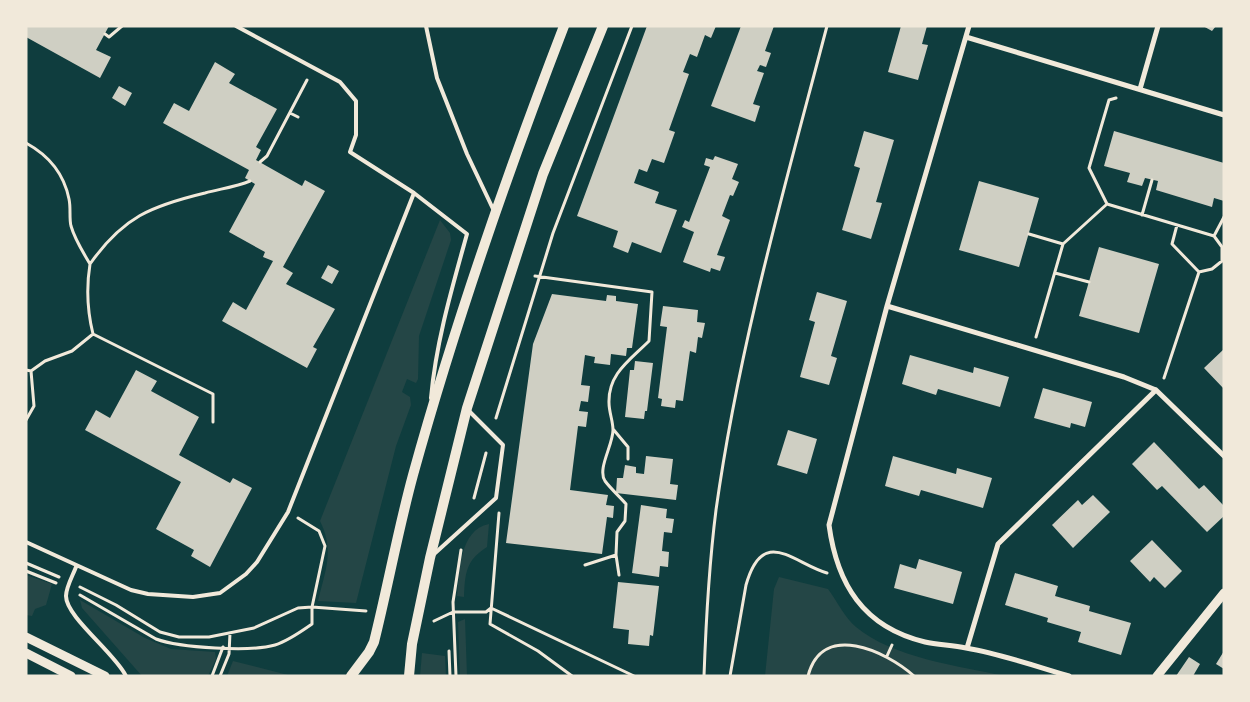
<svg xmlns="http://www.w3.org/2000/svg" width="1250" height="702" font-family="'PT Serif',serif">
  <rect width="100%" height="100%" fill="#0f3d3e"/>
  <path fill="#244646" d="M440,220L450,233L451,240L419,336L418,379L416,383L407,379L402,392L410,397L411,405L396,446L356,603L318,601C325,571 335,551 320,521Z
    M489,524L487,547C466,560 465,573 464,597L457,596C460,572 459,530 489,524Z
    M26,575L52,584L46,605L35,609L32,616L26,615Z
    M779,577L828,589C837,601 845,618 856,627C893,658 959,666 1005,676H765L774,589Z
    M80,600L145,638L171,649L215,652L216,659L208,676H142L82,608Z
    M465,619L467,676H460L458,622Z
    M422,653L445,656L446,676H420Z
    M233,661L288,675L290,676H227Z"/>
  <path fill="#cfcfc3" d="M26,26H109L96,50L111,57L100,78L26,37Z
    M647,26H716L711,38L705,35L697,57L690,54L683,72L689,74L669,130L675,132L664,163L652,159L647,172L639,169L634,183L659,192L655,203L677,210L661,253L632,242L628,253L613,247L618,231L577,216Z
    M741,26H774L765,51L771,53L766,67L760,65L757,71L764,73L753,104L760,106L755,122L711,106Z
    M901,26H927L922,44L928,45L918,80L888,72Z
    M1203,26H1216L1212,31Z
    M215,62L235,74L229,83L277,109L256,147L261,150L256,160L302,186L305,180L325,191L283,267L293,273L286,284L335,309L313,347L317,349L307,368L222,321L233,302L246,310L273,261L263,257L265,252L229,232L255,184L245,178L249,170L163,123L174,103L189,111Z
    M119,86L132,93L125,106L112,98Z
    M864,131L894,140L876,202L882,203L871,239L842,230L860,168L854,166Z
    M1114,131L1224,163V201L1214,198L1212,207L1156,190L1158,181L1145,178L1142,186L1127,182L1130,173L1104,166Z
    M715,156L738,164L732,179L739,182L733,196L730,195L722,216L730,220L717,255L725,257L720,271L711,268L710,272L683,262L694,232L682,227L685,220L689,222L710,167L704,165L706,158L713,160Z
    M979,181L1039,198L1019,267L959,250Z
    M1099,247L1159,264L1139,333L1079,316Z
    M328,265L339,271L332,284L321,278Z
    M817,292L847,301L831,356L837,358L829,385L800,377L815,322L809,320Z
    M552,294L606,301L607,295L616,296V301L638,304L632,348H627L626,356L611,354L610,365L594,363L595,357L585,355L581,385L590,386L588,402L581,401L579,411L588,412L586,427L578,426L570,490L608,495L606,505L614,506L613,518L607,517L602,554L506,543L533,344Z
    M663,306L698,310L697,322L705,323L702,338L698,337L696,353L690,351L683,401L676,400L675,408L661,406L662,399L658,398L667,327L660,326Z
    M1224,349V389L1204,368Z
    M910,355L973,373L974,367L1009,377L1000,407L938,389L936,395L902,384Z
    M635,361L653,363L647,411H645L644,419L625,417L630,370H634Z
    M136,370L157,381L151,391L199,417L179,455L230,483L233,478L252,488L210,567L191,556L194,550L156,529L181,482L85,430L96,410L110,418Z
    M1043,388L1092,402L1085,427L1071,423L1070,428L1034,418Z
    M788,430L817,439L807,474L777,465Z
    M1154,442L1199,489L1204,485L1224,506V516L1207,532L1162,486L1157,490L1132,464Z
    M646,456L673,459L670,484L678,485L676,500L616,493L617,478H623L625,465L636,467V473L644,474Z
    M893,456L956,474L957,468L992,478L983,508L921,490L919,496L885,486Z
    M1093,495L1110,512L1073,548L1052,525L1078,500L1082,505Z
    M641,505L667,509L666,518L674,519L672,533L664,532L662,551L669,552L668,567L660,566L659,577L632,573Z
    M1152,540L1182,571L1165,588L1154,577L1150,582L1130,561Z
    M919,559L962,572L953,604L894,588L900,564L916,569Z
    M1015,573L1058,586L1055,596L1090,606L1089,611L1131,623L1121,655L1078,642L1081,632L1047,622L1048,618L1005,605Z
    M618,582L659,586L653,636L650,635L649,646L628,644L629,630L613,628Z
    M1224,651V669L1216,664Z
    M1189,657L1200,664L1193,676H1176Z"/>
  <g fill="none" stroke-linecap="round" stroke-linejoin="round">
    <path stroke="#f1e9da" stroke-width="3" d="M105,34L109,37L122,26
      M290,113L298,117
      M26,143C48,155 64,174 69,199C71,208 69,218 71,226C75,240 83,252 90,264C86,289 87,310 93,334L72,351L45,361L31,371L26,370
      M260,162L267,156L307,80
      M1107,204L1214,236L1222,247V261L1212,269L1199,272L1164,378
      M1142,215L1152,180
      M1177,225L1172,244L1199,272
      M1029,234L1063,244L1036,337
      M1214,236L1224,217
      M1063,244L1107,204L1089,168L1109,100L1116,98
      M90,264C123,217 151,206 205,193C219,189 236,187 250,181
      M1055,273L1089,282
      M535,276L652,292L649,341C629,361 608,374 609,403C609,412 613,421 613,430C613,445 597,469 605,481C611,489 620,497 626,504L625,521L617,532L616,555L619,575
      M93,334L213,394V422
      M496,418L553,233L632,26
      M26,420L34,406L31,371
      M613,429L628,447V459
      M474,498L486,453
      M499,513L490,624L538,651L572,676
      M26,563L59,577
      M585,565L616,555
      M26,571L56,583
      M80,587L116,605L160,632L179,637H209L254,628L298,608L312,607L366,611
      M80,595L156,639C180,648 251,652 275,645C288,641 302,631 312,624V607L325,546L319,531L298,518
      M434,621L453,612H486L491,608L634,676
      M449,651L450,676
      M887,656L892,645
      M212,676L223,647
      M220,676L229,654L230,633
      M456,676L453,602L461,550
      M704,676C706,620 709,565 716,510C739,345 785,186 827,26
      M730,676L746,585C763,525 793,563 827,573
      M808,676C822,621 886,651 914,676"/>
    <path stroke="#f1e9da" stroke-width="4" d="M426,26L437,78L467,154L494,211
      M414,193L467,234C452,288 436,342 431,398
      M26,542L131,590L148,594L193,597L220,593L246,574L257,562L288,512L414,193L350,152L356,135V101L340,82L236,26
      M433,555L496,498L503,445L468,410
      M76,567C73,575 66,587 66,596C66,617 115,653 126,676"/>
    <path stroke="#f1e9da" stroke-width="5" d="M969,26L887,306L829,525C837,584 863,627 925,642C938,645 952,645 966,648C1001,654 1035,666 1069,676
      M966,37L1224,115
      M1140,89L1158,26
      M887,306L1124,377L1156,390L1224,456
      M967,648L998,544L1156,390"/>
    <path stroke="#f1e9da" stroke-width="9" d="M26,637L105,676
      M26,653L71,676
      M1157,676L1224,593"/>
    <path stroke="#f1e9da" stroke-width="10" d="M351,676L369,652L374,642C388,586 398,530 413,475C455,323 507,174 564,26
      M409,676L412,644L430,558L467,408L543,174L603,26"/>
  </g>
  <rect width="1250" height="702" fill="none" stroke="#f1e9da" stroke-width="55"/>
</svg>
